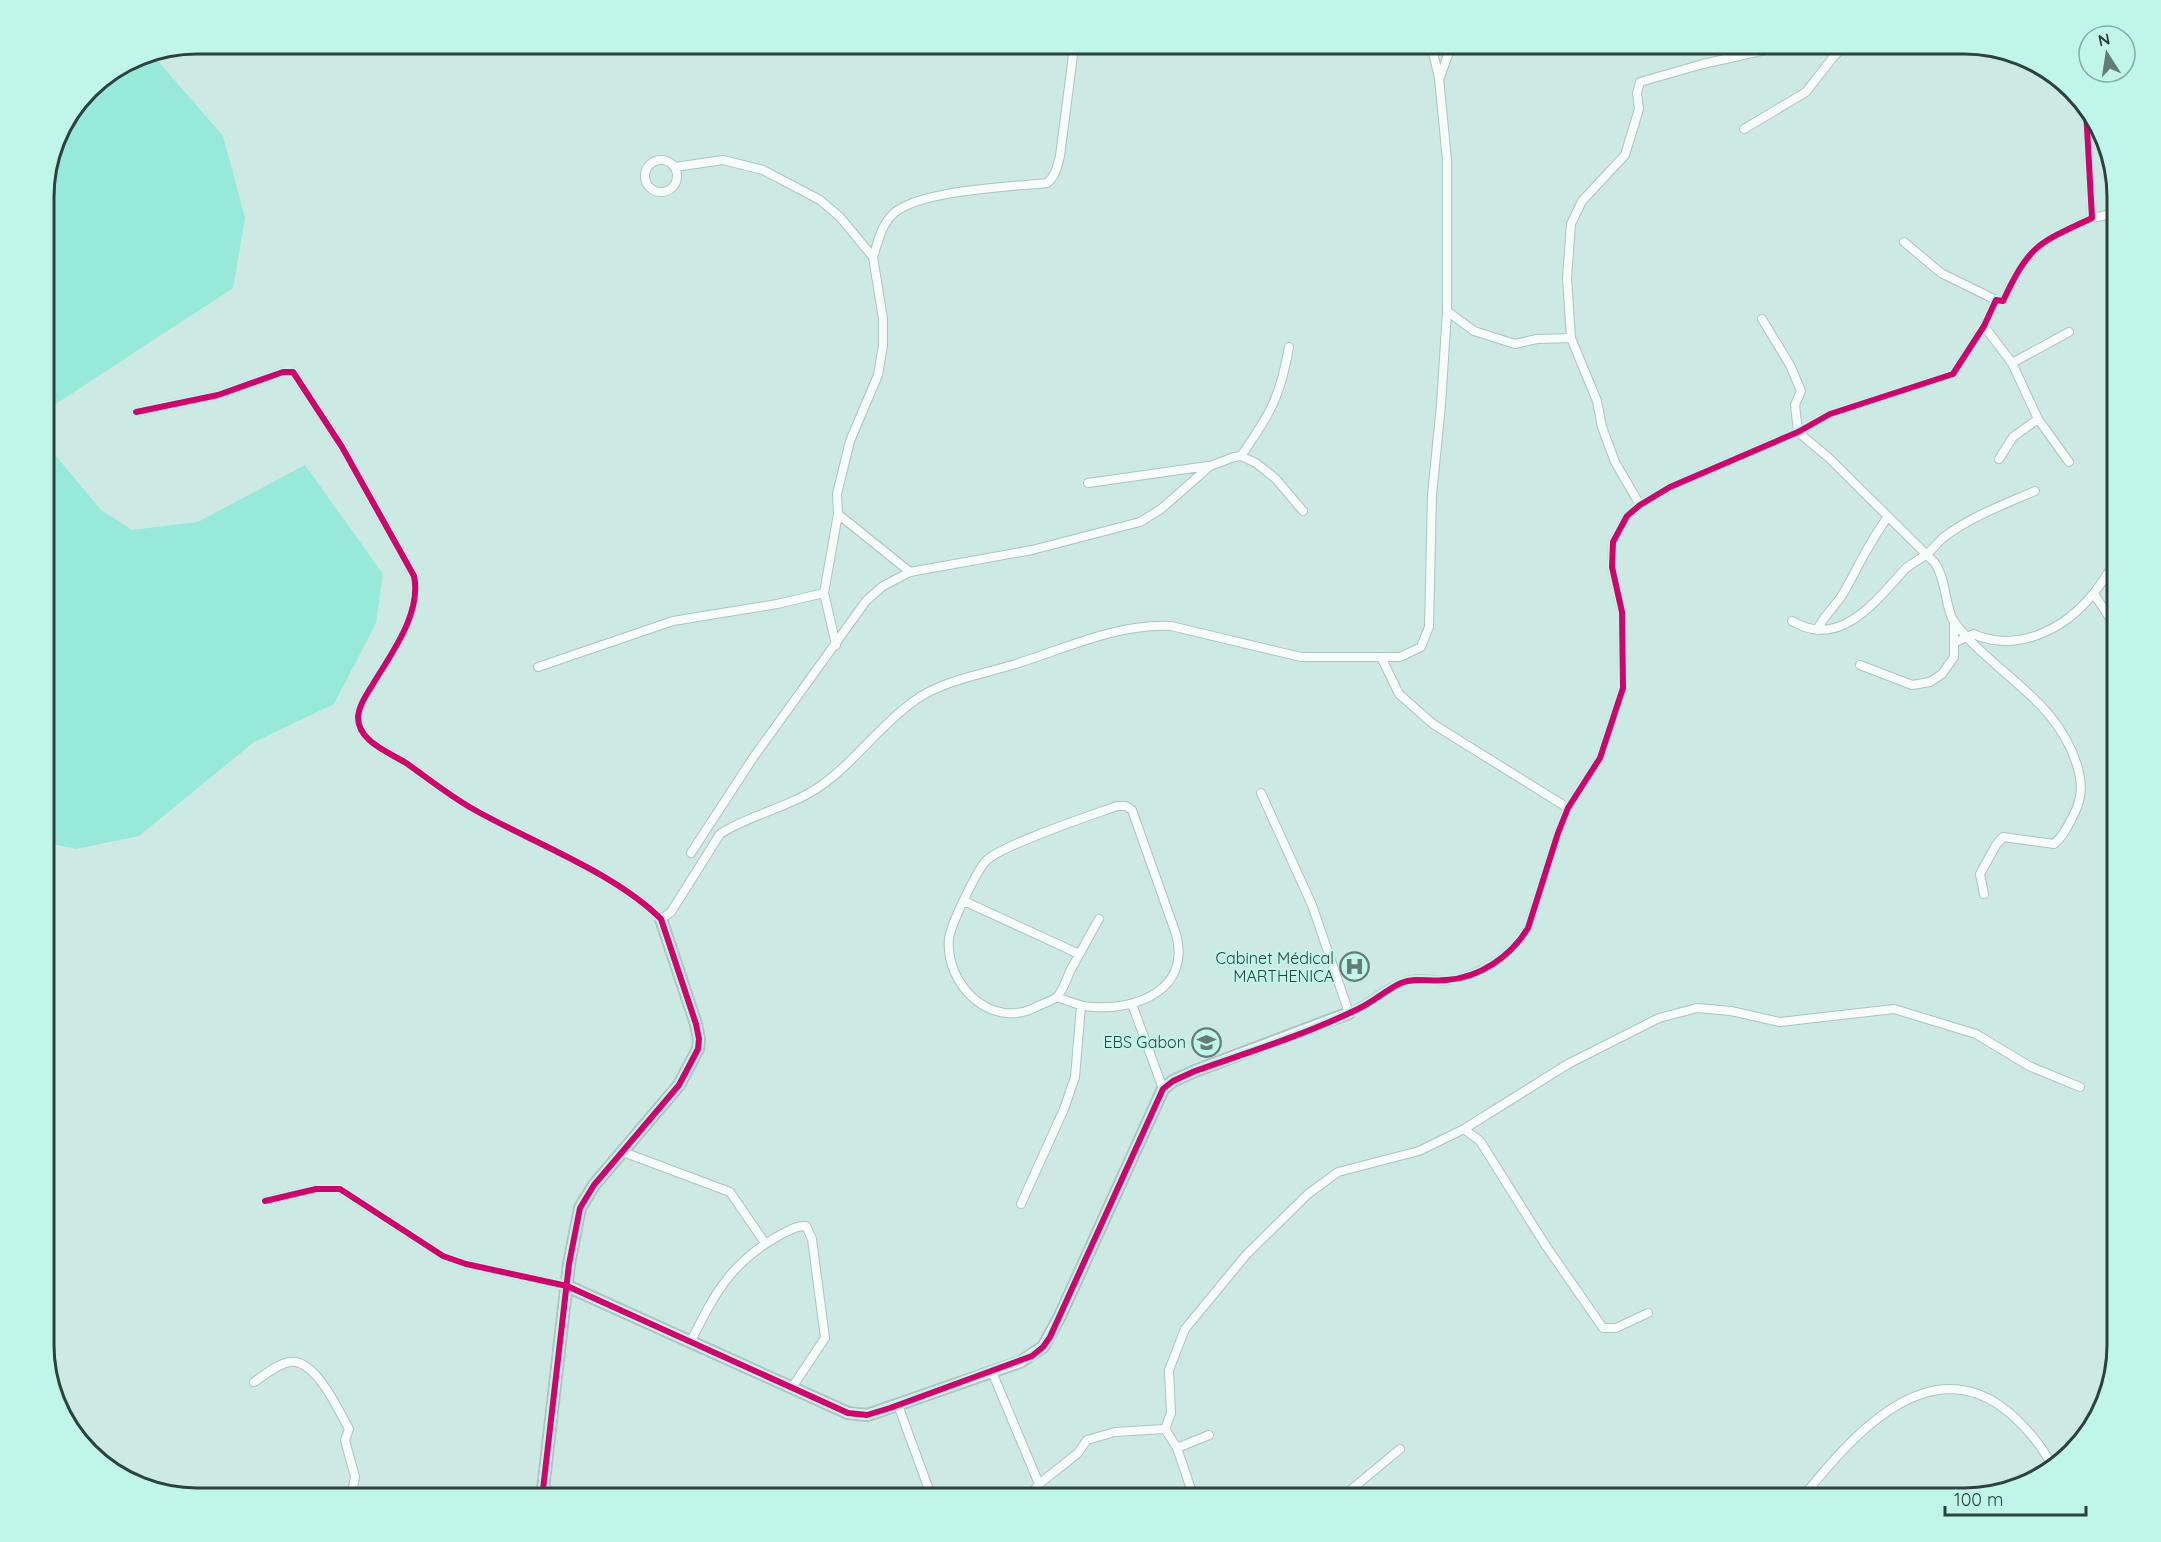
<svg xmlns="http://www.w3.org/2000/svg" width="2161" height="1542" font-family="Quicksand,sans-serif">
  <rect width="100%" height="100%" fill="#cce9e3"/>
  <path fill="#97e9d9" d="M151,53L223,136L245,218L233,288L45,411V443L101,510L132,530L198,522L305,465L383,574L376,623L334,704L254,742L139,836L76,849L44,842L54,778L44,748V187C49,169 51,144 60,128C79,96 113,60 151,53Z"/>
  <path fill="#93ceee" d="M44,748L54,778L44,832Z"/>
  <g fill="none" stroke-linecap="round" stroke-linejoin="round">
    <defs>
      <path id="street" d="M1818,44L1829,46L1837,44
        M1440,77L1452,44
        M1744,129L1806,92L1834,56L1848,44
        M645 176a16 16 0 1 1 32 0a16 16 0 1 1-32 0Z
        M675,167L723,160L763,170L820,200L840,217L873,257L883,319V345L878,375L850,441L837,494L838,514L824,593L836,645
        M2092,218L2117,213
        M1904,242L1941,273L1996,300
        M873,257C878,242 881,226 892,215C916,190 1011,187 1047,183C1056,176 1057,167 1060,156L1073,55L1071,44
        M1447,311L1474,331L1515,344L1537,339L1571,338
        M1762,319L1790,365L1801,391L1795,405L1798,432L1829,458L1935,563C1947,581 1945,610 1955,623C1995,675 2056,698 2077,765C2082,782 2083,797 2074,814C2069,824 2063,837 2054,844L2003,837L1996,845L1980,874L1984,894
        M1984,326L2012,363L2038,419L2069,462
        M2012,363L2069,332
        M136,412L218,395L283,372H293L342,447L414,576C422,613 391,654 373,684C367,694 359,705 358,717C358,743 392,753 409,765C430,780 450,796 473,809C531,842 614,872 661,919L671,912L720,834C751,814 788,808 819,787C854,763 879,726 914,701C941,681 980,675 1012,665C1062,650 1118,623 1171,626L1301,657H1400L1421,647L1429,627L1432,495L1441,405L1447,311V160L1439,78L1431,44
        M1241,456C1270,414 1280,398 1289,347
        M1999,459L2013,437L2038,419
        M1088,483L1208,466
        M1640,505L1615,462L1602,427L1597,401L1571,338L1567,278L1571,224L1582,201L1625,155L1639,109L1637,93L1640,82L1703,64L1793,44
        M838,514L910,572
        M2094,594L2117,629
        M1792,621C1840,650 1876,601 1905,569C1912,563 1921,559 1928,553C1934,548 1938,542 1944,537C1970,517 2005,504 2035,491
        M1817,630C1824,615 1836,606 1844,592C1858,567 1870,541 1887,518
        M1956,642L1973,634C2017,653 2064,630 2093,594C2102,583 2109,571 2117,560
        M1381,657L1399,694L1433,724L1568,808
        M1860,665L1912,685L1930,682L1942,674L1954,657V622
        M538,667L673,621L777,604L824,593
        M1261,793L1312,905L1349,1013C1370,1004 1388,985 1411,980C1423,977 1436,982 1448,980C1482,975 1511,956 1528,928L1558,833L1568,808L1600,758L1623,688L1622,612L1612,567L1613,542L1627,516L1640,505L1670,487L1798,432L1830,414L1953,374L1984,326L1996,300L2003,301C2030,244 2037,244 2092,218L2086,110
        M691,853L753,758L866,601L883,586L910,572L1032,550L1140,522L1161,509L1210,466L1234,457L1241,456L1256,463L1276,479L1303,511
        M964,901L1079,954
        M1057,997C1069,1001 1080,1007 1093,1007C1138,1010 1191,989 1176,934L1132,810L1126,806H1117C1092,815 1001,845 986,861C977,870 950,926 949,939C945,984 990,1029 1034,1008C1041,1004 1053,1001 1058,996C1063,989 1067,979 1070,971C1080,954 1089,936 1099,919
        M1132,1004L1163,1089
        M1464,1129L1480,1141L1546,1246L1603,1328H1616L1648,1313
        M623,1152L730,1192L765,1243
        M265,1201L316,1189H340L443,1256L466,1264L567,1286
        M1021,1204L1064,1109L1075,1077L1081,1006
        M691,1341C715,1293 731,1262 780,1235C788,1231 797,1225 806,1226L812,1239L825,1338L793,1386
        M992,1372L1039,1484
        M254,1382C265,1375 277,1364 290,1362C316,1359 338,1410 349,1429L345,1440L355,1477L351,1498
        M898,1405L932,1498
        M1165,1429L1177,1448L1194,1498
        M1177,1448L1209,1435
        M1028,1498L1039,1484L1078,1453L1087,1440L1115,1432L1165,1429L1171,1413L1169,1370L1185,1329L1246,1255L1308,1194L1338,1172L1419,1151L1464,1129L1568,1064L1659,1018L1697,1008L1731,1011L1780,1022L1894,1009L1976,1034L2029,1066L2080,1087
        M1341,1498L1400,1449
        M1802,1498C1847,1442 1923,1350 2002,1407C2021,1421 2042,1445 2052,1466"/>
      <path id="secondary" d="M567,1286L848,1413L867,1415L879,1411L1020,1362L1043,1347L1060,1316L1163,1089L1173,1081L1195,1071L1349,1013
        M542,1498L569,1264L580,1208L594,1185L679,1085L698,1049L699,1039L696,1024L661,919"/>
    </defs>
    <use href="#street" stroke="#adc4bf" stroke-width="10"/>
    <use href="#secondary" stroke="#adc4bf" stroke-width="14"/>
    <use href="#street" stroke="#f7fcfb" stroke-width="8"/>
    <use href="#secondary" stroke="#f7fcfb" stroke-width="10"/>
    <defs>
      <path id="cycleway" d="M136,412L218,395L283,372H293L342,447L414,576C422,613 391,654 373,684C367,694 359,705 358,717C358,743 392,753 409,765C430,780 450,796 473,809C531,842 614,872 661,919L696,1024L699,1039L698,1049L679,1085L594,1185L580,1208L569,1264L542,1498
        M265,1201L316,1189H340L443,1256L466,1264L567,1286L848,1413L867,1415L890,1408L1032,1356L1043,1347L1050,1337L1163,1089L1173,1081L1195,1071C1249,1052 1307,1034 1358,1009C1373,1002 1386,990 1401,983C1416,977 1431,982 1446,980C1480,978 1511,956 1528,928L1558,833L1568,808L1600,758L1623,688L1622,612L1612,567L1613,542L1627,516L1640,505L1670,487L1798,432L1830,414L1953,374L1984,326L1996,300L2003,301C2030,244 2037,244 2092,218L2086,110"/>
    </defs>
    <use href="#cycleway" stroke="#c0f5e9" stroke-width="10"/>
    <use href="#cycleway" stroke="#d6006c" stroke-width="6"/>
  </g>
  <defs>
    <symbol id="hospital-ring" viewBox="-11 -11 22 22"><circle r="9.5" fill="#c0f5e9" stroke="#647c77" stroke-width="1.5"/><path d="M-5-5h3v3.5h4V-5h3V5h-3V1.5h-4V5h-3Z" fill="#647c77"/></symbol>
    <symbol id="university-ring" viewBox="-11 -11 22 22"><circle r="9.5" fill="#c0f5e9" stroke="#647c77" stroke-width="1.5"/><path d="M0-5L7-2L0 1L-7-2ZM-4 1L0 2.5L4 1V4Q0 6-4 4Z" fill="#647c77"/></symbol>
  </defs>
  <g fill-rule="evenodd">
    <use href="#hospital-ring" x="1338" y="950" width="33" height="33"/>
    <use href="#university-ring" x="1190" y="1026" width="33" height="33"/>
  </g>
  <g text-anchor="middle" stroke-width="4.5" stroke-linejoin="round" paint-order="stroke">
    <g font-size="16" fill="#2c423d" stroke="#c0f5e9" text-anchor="end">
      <text x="1334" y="964">Cabinet Médical<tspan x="1334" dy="18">MARTHENICA</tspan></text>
      <text x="1186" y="1048">EBS Gabon</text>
    </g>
  </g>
  <path d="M0 0H2161V1542H0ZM197 54H1964A143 143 0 0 1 2107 197V1345A143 143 0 0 1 1964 1488H197A143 143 0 0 1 54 1345V197A143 143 0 0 1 197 54Z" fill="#c0f5e9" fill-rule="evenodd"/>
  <path fill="none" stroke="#2c423d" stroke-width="3" d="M197 54H1964A143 143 0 0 1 2107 197V1345A143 143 0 0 1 1964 1488H197A143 143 0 0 1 54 1345V197A143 143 0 0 1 197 54Z"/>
  <g transform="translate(2107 54) rotate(348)"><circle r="28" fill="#c0f5e9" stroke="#85ada4" stroke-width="1.5"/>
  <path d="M0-4.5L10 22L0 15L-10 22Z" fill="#647c77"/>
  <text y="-9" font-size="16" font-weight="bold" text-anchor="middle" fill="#2c423d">N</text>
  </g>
  <path d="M1945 1506v9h141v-9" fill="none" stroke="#2c423d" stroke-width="3"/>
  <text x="1954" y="1506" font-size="18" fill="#2c423d" stroke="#c0f5e9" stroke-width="4.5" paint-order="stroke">100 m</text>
</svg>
